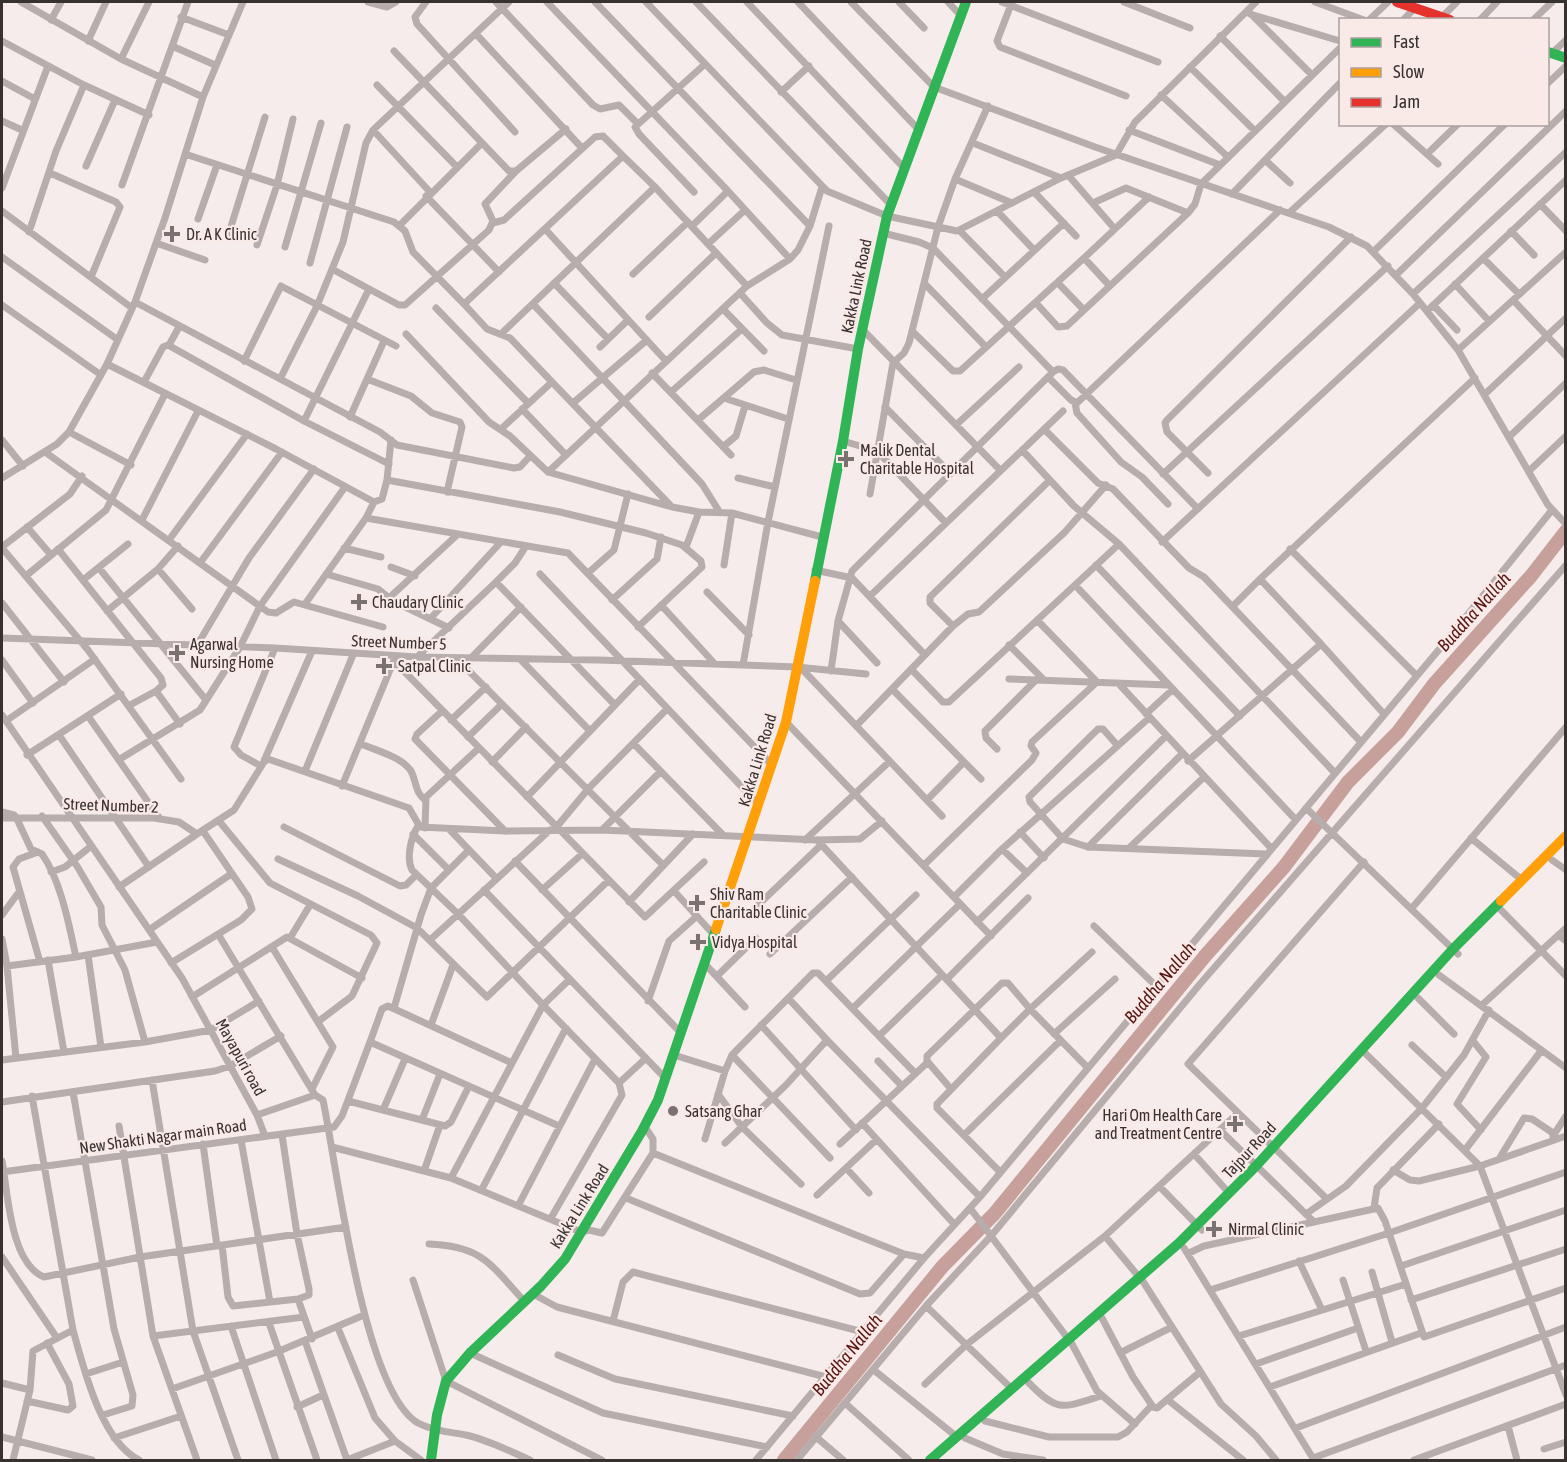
<svg xmlns="http://www.w3.org/2000/svg" width="1567" height="1462" font-family="'Asap Condensed',sans-serif">
  <rect width="100%" height="100%" fill="#f5eceb"/>
  <g fill="none" stroke-linecap="round" stroke-linejoin="round">
    <path stroke="#c8a09b" stroke-width="14" d="M784,1460L942,1267L995,1213L1205,956L1284,867L1348,782L1398,732L1434,684L1531,576L1566,531"/>
    <path stroke="#b6adac" stroke-width="7" d="M21,2L121,59L203,97
      M368,2L387,7L396,2
      M426,2L415,17L417,24L515,132
      M496,2L593,105L600,109L619,105L638,124
      M547,2L728,191
      M595,2L810,226
      M646,2L827,191L887,216L957,231L1061,178L1116,155L1135,122L1256,2
      M696,2L891,205
      M747,2L905,169
      M798,2L918,129
      M851,2L934,87L1095,147L1329,227L1367,246L1413,294L1458,350L1548,505L1566,524
      M899,2L924,28
      M948,2L960,15
      M1002,2L1158,62
      M1012,2L997,41L1000,47L1126,96
      M1124,2L1190,28
      M1315,2L1364,20
      M1250,14L1340,41
      M1251,14L1312,75
      M181,17L229,35
      M1442,17L1457,2
      M51,20L61,2
      M1369,20L1388,2
      M1403,20L1415,8
      M1480,20L1497,2
      M1533,20L1552,2
      M476,34L581,147
      M1220,36L1285,102
      M2,41L84,85L149,115
      M88,41L106,2
      M172,46L215,65
      M394,51L509,171H516L566,129
      M1551,54L1566,40
      M121,59L149,2
      M1190,67L1255,131
      M2,81L35,99
      M1548,83L1566,66
      M377,85L457,167
      M781,92L809,66
      M1161,95L1228,157
      M2,121L22,130
      M1393,124L1438,164
      M373,130L430,192
      M1129,130L1220,165
      M973,143L1061,178
      M185,154L394,222L405,231L413,252L464,304L623,156L655,187
      M1427,154L1458,124
      M1265,160L1290,183
      M86,166L115,100
      M50,173L116,202L120,207L91,277
      M1068,175L1114,228
      M955,179L1012,203
      M122,185L188,2
      M2,188L48,66
      M694,192L639,134L635,127L705,64
      M1035,193L1076,236
      M1232,194L1340,83
      M426,196L499,272
      M1093,203L1126,188L1188,213
      M1540,204L1566,231
      M2,211L132,308
      M997,211L1034,250
      M1289,213L1386,124
      M198,219L217,165
      M493,223L504,220L595,137L603,136L623,156
      M400,225L482,143
      M692,226L728,191L790,259
      M546,230L666,361
      M960,231L1005,277
      M1511,231L1534,255
      M29,232L56,151L84,85
      M229,233L265,117
      M883,233L919,242L933,248L1053,372L1058,369L1063,370L1198,509
      M156,243L205,260
      M708,244L745,210
      M257,245L277,185L293,119
      M285,247L321,123
      M1374,251L1505,124
      M2,257L118,340
      M1483,258L1519,294
      M310,263L347,127
      M332,269L399,305H405L489,230L493,221L485,204L516,171
      M633,274L688,222
      M1396,275L1566,111
      M554,283L608,339
      M1058,283L1083,309
      M925,284L986,347
      M1455,284L1489,321
      M1109,285L1084,258L1149,197
      M740,293L767,323L782,335L858,349
      M1413,294L1566,152
      M982,299L1064,223
      M1513,300L1566,356
      M135,302L380,432L397,445L514,468L520,467L530,456
      M1036,303L1058,327L1067,326L1188,213L1195,204L1201,184L1340,48
      M464,304L487,329L510,338L552,382L501,429
      M533,304L702,484L719,511
      M2,305L101,375
      M1433,305L1457,330
      M436,308L528,403
      M723,309L764,351
      M1427,311L1566,180
      M649,317L716,253
      M863,330L1000,470
      M912,331L953,371H960L1084,258
      M502,333L655,187L747,286
      M406,334L489,422L510,436L548,472L672,507L699,512L732,513L822,537
      M169,345L179,327
      M600,347L628,320
      M1458,350L1566,252
      M244,361L281,286L396,346
      M107,364L276,449L374,502
      M652,373L731,455
      M1048,377L1071,400L1077,403L1280,210
      M280,379L317,306L343,242L366,143L373,130L509,2
      M367,379L411,396L432,413L460,422L462,427L447,492
      M144,382L163,347L168,345L304,421L389,464
      M552,382L670,505
      M671,392L742,329
      M1485,394L1566,318
      M724,398L788,419
      M573,403L647,340
      M1075,403L1077,413L1121,462L1142,477L1168,504
      M885,407L950,473
      M522,409L566,455
      M350,417L384,341
      M698,420L754,372L764,370L796,380
      M304,421L369,289
      M956,425L1019,367
      M1044,429L1098,483L1113,489L1189,568L1204,577L1360,741
      M69,432L131,465
      M1509,437L1566,383
      M2,440L23,466
      M843,441L877,451L946,523
      M724,446L736,436L745,406
      M1022,450L1074,506L1119,544
      M45,452L268,612L276,613L294,602L383,627
      M1529,471L1566,436
      M548,472L747,286L790,259L798,250L810,226L822,187
      M1208,473L1167,432L1165,423L1167,420L1351,237
      M1163,474L1388,266
      M2,478L57,444L69,432L107,364L135,302L165,218L203,97L243,2
      M738,478L775,487
      M387,480L560,512L646,533L682,545L701,561L702,567L638,627
      M870,494L893,363L904,353L909,343L938,227L955,179L988,106
      M366,518L568,553L772,765
      M142,520L198,411
      M27,527L51,555
      M169,540L247,434
      M1162,542L1420,303
      M2,547L70,494L82,476
      M686,547L699,512
      M2,548L88,650L181,779
      M344,548L381,557
      M58,549L161,678L163,685L156,691L130,705
      M1290,549L1416,675
      M200,563L282,452
      M724,565L732,513
      M1096,565L1240,716
      M391,567L415,576
      M99,568L206,700
      M158,569L192,609
      M815,570L852,578L925,655
      M588,573L614,550L628,494
      M326,574L378,589L393,601L449,628
      M540,574L759,805
      M27,575L106,510L165,394
      M83,580L128,544
      M496,582L515,563L526,546
      M1075,585L1119,544L1334,772
      M707,592L749,635
      M870,596L1063,411
      M389,598L457,535
      M612,600L657,559L661,537
      M2,603L64,682
      M305,604L366,518L374,502L382,499L387,480L391,440
      M661,605L715,664
      M1233,606L1260,579
      M107,611L158,569L178,546
      M430,619L501,542
      M838,621L877,663
      M953,626L930,603V597L1050,480
      M2,638L275,648L417,657L599,660L797,667L866,674
      M1321,644L1384,714
      M1009,645L1044,680
      M196,647L249,558L314,469
      M417,657L496,582L614,704
      M456,658L663,865
      M471,658L521,607
      M520,659L589,730
      M2,660L33,703
      M394,661L557,827
      M743,665L768,522L829,226
      M801,668L942,816
      M911,669L943,702H949L1075,585L1296,820
      M831,671L838,621L852,571L1053,372
      M1009,679L1168,685
      M1119,684L1271,848
      M892,689L981,779
      M156,691L180,724
      M442,711L417,734L415,739L505,831
      M1146,714L1172,690
      M2,715L182,978L257,1115L315,1095L323,1100C337,1166 363,1391 418,1423C433,1431 450,1432 466,1435C488,1440 510,1451 530,1460
      M88,716L160,819
      M451,720L486,687
      M6,721L95,659
      M786,722L991,936
      M856,726L953,626L968,614L979,612L1065,532L1106,485
      M59,735L149,867
      M468,737L502,704
      M361,744C375,750 402,757 411,771C417,782 414,791 425,800
      M634,744L723,835
      M1118,746L1103,729H1098L1029,797L1030,802L1063,839L1088,847L1266,854
      M997,749L986,738L985,731L1036,680
      M27,755L121,694
      M120,759L200,710L240,647L260,606L345,487
      M264,761L312,651
      M1188,761L1321,644L1260,579L1475,378
      M492,762L526,727
      M261,766L241,755L234,747L275,648
      M305,771L353,655
      M342,786L395,658
      M527,797L639,680
      M927,800L964,762
      M1306,808L1458,954
      M2,812L14,815
      M42,816L77,866L101,907L102,925L125,970L145,1042
      M16,817L31,849L42,854C61,881 69,925 76,957
      M2,818H154L179,822L197,834L234,810L264,762L268,759L409,808L420,827L505,831L602,830L817,840L860,839L882,821
      M219,821L270,883L371,935L377,943L352,996L319,1021
      M418,826C411,837 406,858 412,870L458,914L543,1005L451,1178
      M284,827L400,886L406,885L416,875
      M425,828L426,797L479,748
      M449,829L496,878
      M554,830L589,788L667,709
      M560,830L645,917L704,862
      M602,830L660,772
      M1020,832L1044,858
      M413,834L448,869
      M1471,838L1522,880
      M805,840L889,762
      M817,840L1001,1038L1030,1009L1087,1067
      M1088,847L1182,754
      M1129,848L1203,778
      M1002,849L1027,873
      M38,852L19,859L13,867L40,962
      M278,859L358,896L417,928L487,997L608,881
      M1552,860L1566,870
      M515,861L681,1033
      M924,865L1032,760L1036,753L1031,746L1032,742L1097,682L1037,620
      M51,872L65,867L90,847
      M119,887L197,834
      M484,890L666,1079
      M542,890L582,854
      M674,891L714,935
      M954,897L1002,849L1149,718
      M629,902L693,834
      M756,907L821,845
      M1412,908L1566,727
      M1501,910L1566,976
      M2,915L19,892
      M977,922L1166,736
      M1094,926L1155,985
      M149,930L231,874
      M218,934L315,1095
      M1558,935L1566,941
      M290,938L310,905
      M2,939L7,966L16,1058
      M430,940L550,830
      M272,947L333,1047L312,1089
      M770,954L852,877
      M88,955L101,1047
      M48,960L64,1052
      M171,963L241,920L252,909L248,897L203,831
      M705,964L745,1007
      M7,966L76,957L157,942
      M1439,975L1566,1068
      M717,976L756,938
      M947,979L1028,898
      M826,981L916,895
      M192,997L287,937L362,978
      M1418,998L1454,1034
      M648,1001L669,941L697,916
      M1482,1005L1566,928
      M394,1008L421,915L431,888L469,850
      M853,1008L960,904
      M431,1025L453,965
      M761,1025L856,1130
      M1054,1034L1115,979
      M879,1036L915,1073
      M827,1040L980,1197
      M1473,1041L1486,1057L1457,1104L1481,1130
      M370,1042L382,1009L388,1006L512,1063
      M1412,1045L1446,1077
      M1366,1054L1480,1166L1566,1395
      M674,1055L725,1071
      M732,1055L830,1158
      M2,1060L145,1042L211,1030L259,1001
      M878,1061L902,1086
      M152,1080L193,1331L238,1460
      M619,1083L645,1059
      M951,1089L927,1061V1056L1002,983H1008L1030,1009L1092,952
      M73,1092L114,1329L133,1395L132,1406L103,1415
      M718,1094L742,1127L801,1184
      M32,1096L73,1330C84,1369 101,1441 139,1460
      M348,1101L445,1126L451,1122L469,1086
      M2,1102L215,1071L230,1066L281,1036
      M383,1110L405,1059
      M257,1115L265,1136
      M422,1120L440,1074
      M862,1123L954,1224
      M119,1126L153,1336L197,1460
      M1220,1130L1314,1222
      M282,1135L297,1234L309,1289V1295L298,1299L312,1339
      M964,1135L1060,1041
      M1553,1136L1566,1116
      M705,1139L725,1071L732,1055L813,973H818L879,1036L942,975
      M241,1140L270,1302
      M725,1143L786,1085L827,1040L788,998
      M203,1144L217,1246
      M840,1144L928,1062
      M332,1147L451,1178L581,1232L589,1230L602,1233L653,1153V1139L645,1127
      M1465,1150L1541,1051
      M653,1153L851,1233L904,1254L924,1258
      M1194,1154L1229,1193
      M1499,1159L1524,1118L1532,1119L1553,1133
      M2,1161C8,1193 10,1263 44,1277L140,1257L346,1227
      M846,1168L869,1193
      M1393,1170L1410,1180L1419,1181L1480,1166L1566,1136
      M424,1171L440,1125
      M2,1172L334,1127L342,1116L370,1042L559,1126
      M1000,1172L937,1108V1104L1001,1038
      M1159,1186L1202,1230
      M482,1189L566,1028
      M817,1195L876,1140
      M626,1198L860,1294L870,1293L904,1254
      M1327,1199L1188,1064L1364,862
      M519,1204L595,1059
      M970,1208L1072,1344L1097,1391L1135,1424
      M1374,1208L1377,1188L1439,1124
      M1306,1214L1346,1186L1422,1108L1464,1055L1489,1010
      M551,1218L622,1095L619,1083L543,1005L569,980
      M1105,1236L1144,1283L1221,1404L1256,1436L1276,1460
      M429,1244C483,1246 491,1265 525,1302
      M222,1245L228,1297L233,1306L298,1299
      M1184,1248L1314,1460
      M1189,1253L1204,1246L1378,1208L1385,1221L1424,1337L1566,1288
      M2,1257L57,1338
      M1299,1261L1322,1310
      M1401,1266L1566,1210
      M1372,1272L1392,1342
      M413,1280L446,1381L602,1460
      M1343,1280L1366,1351
      M1210,1290L1389,1233L1566,1172
      M533,1294L557,1307L826,1377
      M1411,1300L1566,1249
      M926,1306L1011,1388
      M1102,1318L1133,1377L1153,1407L1157,1408L1200,1372
      M613,1321L623,1282L633,1272L863,1332
      M269,1323L317,1460
      M231,1326L276,1460
      M338,1328L375,1418L395,1441L421,1460
      M153,1336L304,1317
      M1239,1336L1406,1284
      M305,1341L347,1460
      M470,1353L603,1413L767,1447
      M1120,1353L1172,1327
      M558,1355L615,1379L793,1416
      M1256,1364L1358,1328
      M875,1371L957,1437
      M86,1374L123,1362
      M1028,1382C1058,1413 1062,1408 1101,1396
      M2,1383L30,1390
      M925,1384L966,1345L1105,1236L1238,1113
      M1270,1387L1421,1333
      M172,1389L277,1352L364,1315
      M1168,1400L1243,1460
      M27,1401L68,1410L73,1406L69,1384L47,1343
      M845,1403L909,1460
      M297,1407L323,1395
      M985,1421L1049,1437H1118L1127,1432L1151,1406
      M1508,1426L1517,1460
      M1296,1428L1566,1327
      M815,1436L843,1460
      M2,1437L92,1460
      M114,1438L181,1416
      M965,1438L1003,1454L1043,1460
      M1544,1449L1566,1442
      M1313,1458L1566,1365
      M13,1460L30,1390L33,1351L73,1330
      M347,1460L395,1441
      M756,1460L924,1258L980,1197L1452,634L1552,510
      M797,1460L926,1306L991,1236L1200,984L1566,565
      M1414,1460L1566,1404"/>
    <path stroke="#30b455" stroke-width="10" d="M1548,52L1566,58
      M815,581L843,441L858,349L887,216L966,2
      M431,1460L437,1415L446,1381L470,1353L541,1286L565,1259L642,1131L658,1100L716,929
      M930,1460L1179,1243L1256,1166L1453,949L1501,901"/>
    <path stroke="#ff9f0a" stroke-width="10" d="M1501,901L1566,836
      M716,929L786,722L815,581"/>
    <path stroke="#e5322d" stroke-width="10" d="M1397,2L1450,20"/>
  </g>
  <g fill="#7a7271" stroke="#f9e9e7" stroke-width="2">
    <path d="M169 225h6v6h6v6h-6v6h-6v-6h-6v-6h6z"/>
    <path d="M843 450h6v6h6v6h-6v6h-6v-6h-6v-6h6z"/>
    <path d="M356 593h6v6h6v6h-6v6h-6v-6h-6v-6h6z"/>
    <path d="M174 644h6v6h6v6h-6v6h-6v-6h-6v-6h6z"/>
    <path d="M381 657h6v6h6v6h-6v6h-6v-6h-6v-6h6z"/>
    <path d="M694 894h6v6h6v6h-6v6h-6v-6h-6v-6h6z"/>
    <path d="M695 933h6v6h6v6h-6v6h-6v-6h-6v-6h6z"/>
    <circle cx="673" cy="1111" r="6"/>
    <path d="M1232 1115h6v6h6v6h-6v6h-6v-6h-6v-6h6z"/>
    <path d="M1211 1220h6v6h6v6h-6v6h-6v-6h-6v-6h6z"/>
  </g>
  <g text-anchor="middle" stroke-width="4.5" stroke-linejoin="round" paint-order="stroke">
    <g font-size="16" fill="#373130" stroke="#f9e9e7" text-anchor="start">
      <text x="186" y="240">Dr. A K Clinic</text>
      <text x="860" y="456">Malik Dental<tspan x="860" dy="18">Charitable Hospital</tspan></text>
      <text x="372" y="608">Chaudary Clinic</text>
      <text x="190" y="650">Agarwal<tspan x="190" dy="18">Nursing Home</tspan></text>
      <text x="398" y="672">Satpal Clinic</text>
      <text x="710" y="900">Shiv Ram<tspan x="710" dy="18">Charitable Clinic</tspan></text>
      <text x="712" y="948">Vidya Hospital</text>
      <text x="685" y="1117">Satsang Ghar</text>
      <text x="1222" y="1121" text-anchor="end">Hari Om Health Care<tspan x="1222" dy="18">and Treatment Centre</tspan></text>
      <text x="1228" y="1235">Nirmal Clinic</text>
    </g>
    <g font-size="16" fill="#373130" stroke="#f9e9e7">
      <text transform="translate(856 286) rotate(-78)" y="6">Kakka Link Road</text>
      <text transform="translate(399 642) rotate(2)" y="6">Street Number 5</text>
      <text transform="translate(757 760) rotate(-73)" y="6">Kakka Link Road</text>
      <text transform="translate(111 805) rotate(2)" y="6">Street Number 2</text>
      <text transform="translate(241 1057) rotate(61)" y="6">Mayapuri road</text>
      <text transform="translate(163 1136) rotate(-8)" y="6">New Shakti Nagar main Road</text>
      <text transform="translate(1249 1150) rotate(-47)" y="6">Tajpur Road</text>
      <text transform="translate(579 1206) rotate(-58)" y="6">Kakka Link Road</text>
    </g>
    <g font-size="18" font-style="italic" fill="#571612" stroke="#f9e9e7">
      <text transform="translate(1474 612) rotate(-48)" y="6">Buddha Nallah</text>
      <text transform="translate(1160 983) rotate(-50)" y="6">Buddha Nallah</text>
      <text transform="translate(847 1355) rotate(-51)" y="6">Buddha Nallah</text>
    </g>
  </g>
  <rect width="1567" height="1462" fill="none" stroke="#373130" stroke-width="6"/>
  <rect x="1339" y="18" width="210" height="108" fill="#f9e9e7" stroke="#ab9f9e" stroke-width="1.5"/>
  <rect x="1351" y="38" width="30" height="9" fill="#30b455" stroke="#ab9f9e" stroke-width="1.5"/>
  <text x="1393" y="48" font-size="18" fill="#373130">Fast</text>
  <rect x="1351" y="68" width="30" height="9" fill="#ff9f0a" stroke="#ab9f9e" stroke-width="1.5"/>
  <text x="1393" y="78" font-size="18" fill="#373130">Slow</text>
  <rect x="1351" y="98" width="30" height="9" fill="#e5322d" stroke="#ab9f9e" stroke-width="1.5"/>
  <text x="1393" y="108" font-size="18" fill="#373130">Jam</text>
</svg>
